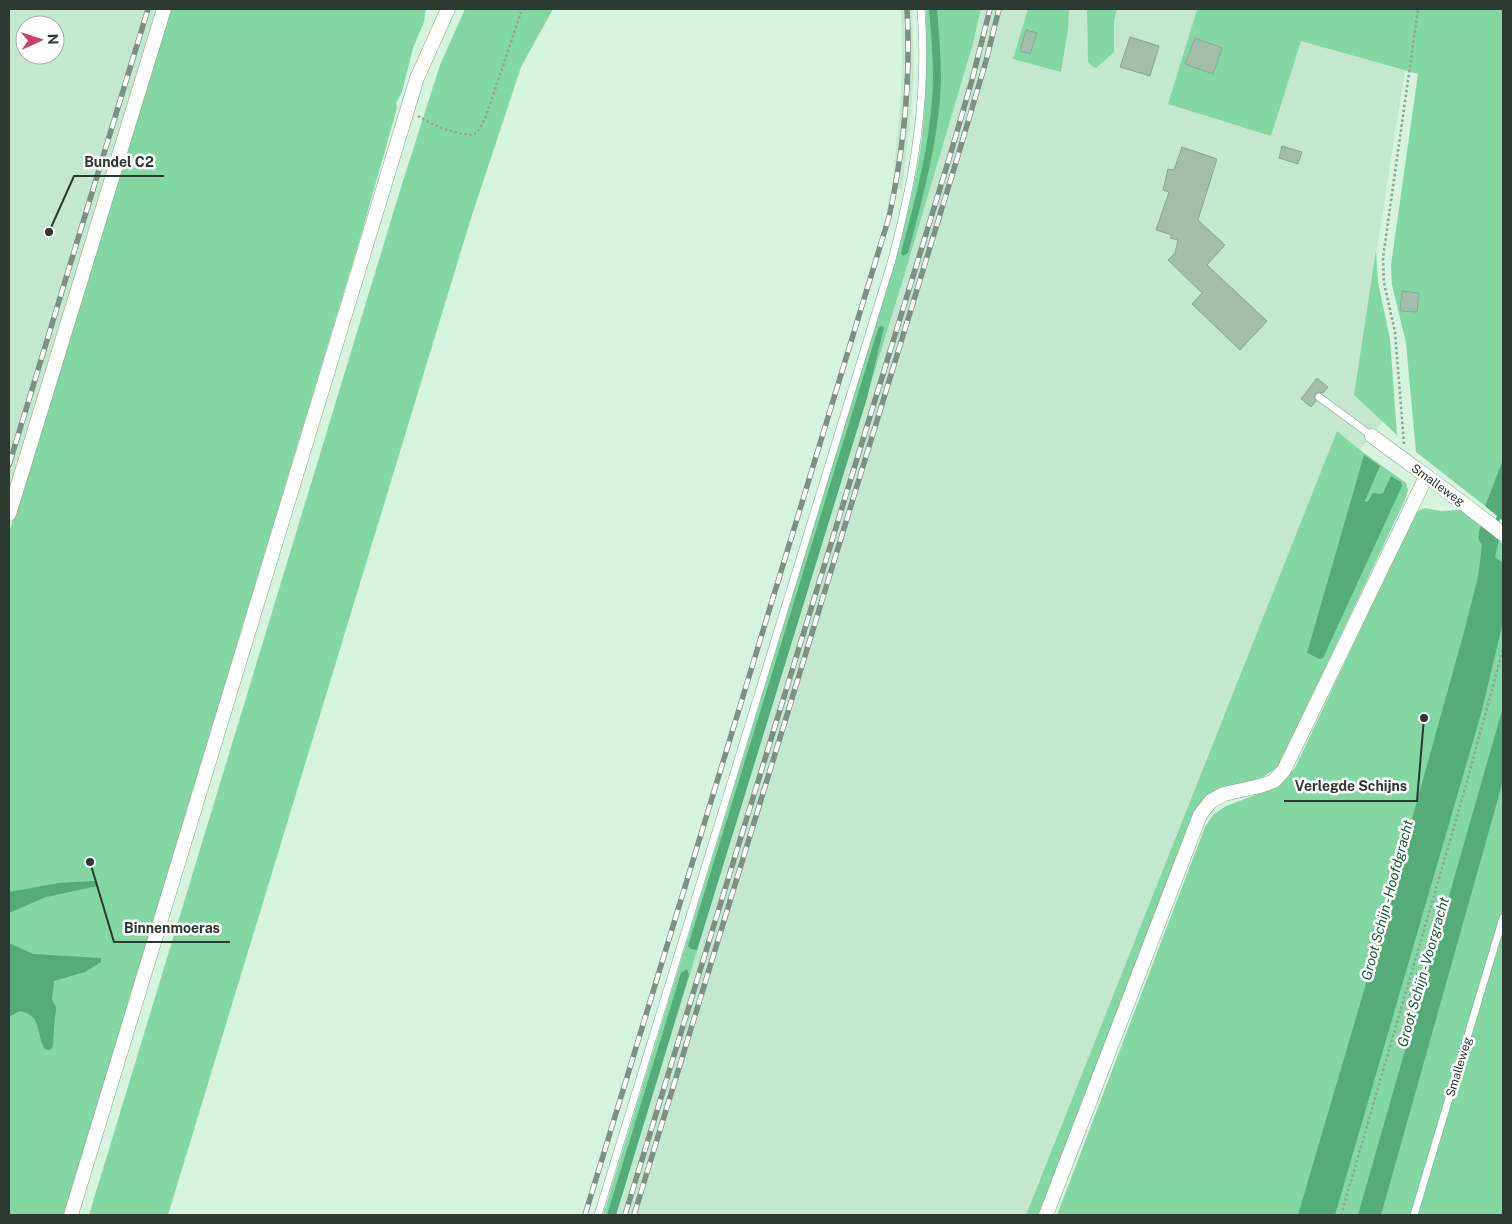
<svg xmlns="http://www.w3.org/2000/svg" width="1512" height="1224" font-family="'Public Sans',sans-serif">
  <rect width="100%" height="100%" fill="#d6f3e0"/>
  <path fill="#c4e7cf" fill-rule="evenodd" d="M9,9H157L9,493ZM25,25H55V55H25Z
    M901,9H912L914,68L911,112L902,189L892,188L900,107L902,62Z
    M981,9H1193L1405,71L1354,395L1383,421L1360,450L1337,431L1026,1215H616L905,273L972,47Z"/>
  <path fill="#83d7a3" d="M169,9H426L424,22L413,48L402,92L396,103L397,108L361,235L64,1215H9V533Z
    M465,9H553L521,67L471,218L168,1215H89L402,184L440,65Z
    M926,9H981L972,47L905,273L616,1215H603L900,245C909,206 919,168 923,128C927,89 926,48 926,9Z
    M1028,9H1069L1068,30L1061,72L1013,59Z
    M1087,9H1117L1114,20V52L1096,68L1093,67L1088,62Z
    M1193,9H1503V459L1485,506L1416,452L1406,343L1392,285L1391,265L1418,74L1301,41L1271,136L1168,104L1197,10Z
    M1376,250L1378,282L1390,339L1397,435L1354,395Z
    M1337,431L1360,450L1406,483L1408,490L1405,500L1278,767L1258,780L1209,798L1040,1215H1026Z
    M1425,508L1441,511L1461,510L1503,544V1215H1057L1205,827L1213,815L1226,806L1277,787L1295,768L1413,518L1418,511Z"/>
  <path fill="#54ad79" d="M929,9H937C939,33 941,57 941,81C939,139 923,197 908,253L903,256L901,253L902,249C917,194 932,136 933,78C933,55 931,32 929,9Z
    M880,326L884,327L867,398L697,950L691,949L688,946L878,329Z
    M1364,455L1380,466L1365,501L1366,502L1368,501L1373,493L1379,494L1383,493L1391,476L1401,482L1402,486L1323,658L1320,659L1307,653Z
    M1503,459V521L1485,506Z
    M1481,526L1499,540L1495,557L1503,563V622L1481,714L1335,1215H1298L1370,970L1464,632L1478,577L1482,545C1477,539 1478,534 1481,526Z
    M1503,707V781L1381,1215H1358Z
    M92,881H97L98,886L46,897L9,913V892L59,883Z
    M9,943L33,954L101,958V962L85,972L54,981L52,1000L56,1007V1011L55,1016L53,1044L52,1048L49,1050L45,1049C35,1033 43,1016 20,1011L9,1017Z
    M687,969L689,975L616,1215H607L681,973Z"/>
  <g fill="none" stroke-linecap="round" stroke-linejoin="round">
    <path stroke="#54ad79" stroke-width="4" d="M1496,525L1503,504"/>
  </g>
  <path fill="#a2beab" stroke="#8ba694" d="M1026,30L1037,33L1030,54L1020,51Z
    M1130,37L1159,46L1150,76L1120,67Z
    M1195,38L1222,48L1213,74L1185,64Z
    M1282,146L1302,152L1298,164L1279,158Z
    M1182,147L1217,159L1198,220L1225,245L1207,265L1267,321L1240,350L1192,304L1202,293L1168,260L1175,253L1178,240L1170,238L1172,235L1156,230L1169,192L1163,190L1168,169L1174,170Z
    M1402,291L1419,293L1417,312L1400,311Z
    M1317,378L1328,387L1323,393L1319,392L1315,394L1314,397L1316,401L1311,407L1301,399Z"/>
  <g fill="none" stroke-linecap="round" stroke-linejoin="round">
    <defs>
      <path id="service" d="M1319,397L1372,436
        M598,1215L891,263C914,178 928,97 921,9
        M1414,1215L1503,918"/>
      <path id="minor" d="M1372,436C1416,469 1460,500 1503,534
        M9,514L164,9
        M71,1215L417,78L448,9
        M1046,1215L1200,815L1211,801L1224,794L1260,786L1274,781L1284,770L1426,477"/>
    </defs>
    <use href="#service" stroke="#89a593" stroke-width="8"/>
    <use href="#minor" stroke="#89a593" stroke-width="15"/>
    <path stroke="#8ea496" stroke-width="2.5" stroke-dasharray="2.5 2.5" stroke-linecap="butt" d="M418,116C434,126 454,134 473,135L479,130L485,119L522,9
      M1404,444L1395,332L1384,283L1383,258L1418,9
      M1341,1215L1465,789L1503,649"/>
    <use href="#service" stroke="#fff" stroke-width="7"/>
    <use href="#minor" stroke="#fff" stroke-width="14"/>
    <defs>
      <path id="rail" d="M9,465L148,9
        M585,1215L889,217C904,148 911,79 907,9
        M625,1215L949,159L972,80L990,9
        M634,1215L957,159L986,61L999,9"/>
    </defs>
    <use href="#rail" stroke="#7c9083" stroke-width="5.5"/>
    <use href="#rail" stroke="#fff" stroke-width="4" stroke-dasharray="11" stroke-linecap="butt"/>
  </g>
  <g text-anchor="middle" stroke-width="5" stroke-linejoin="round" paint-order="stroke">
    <g font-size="12" fill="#2c3830" stroke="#fff">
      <text transform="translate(1438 485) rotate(36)" y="4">Smalleweg</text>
      <text transform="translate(1459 1067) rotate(-73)" y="4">Smalleweg</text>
    </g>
    <g font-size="14" font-style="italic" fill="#1a5b39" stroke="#fff">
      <text transform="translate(1387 900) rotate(-75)" y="5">Groot Schijn - Hoofdgracht</text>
      <text transform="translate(1423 972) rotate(-74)" y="5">Groot Schijn - Voorgracht</text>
    </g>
  </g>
  <path fill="none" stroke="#2c3830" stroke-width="2" d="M49 232L74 176H164M1424 718L1417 801H1284M90 862L114 942H230"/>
  <g fill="#2c3830" stroke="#fff" stroke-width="2">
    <circle cx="49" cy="232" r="5"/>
    <circle cx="1424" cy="718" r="5"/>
    <circle cx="90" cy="862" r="5"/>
  </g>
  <g font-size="14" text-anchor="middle" font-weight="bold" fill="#2c3830" stroke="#fff" stroke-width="5" stroke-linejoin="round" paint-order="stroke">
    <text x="119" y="167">Bundel C2</text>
    <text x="1351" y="791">Verlegde Schijns</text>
    <text x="172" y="933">Binnenmoeras</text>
  </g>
  <rect width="1512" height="1224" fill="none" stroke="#2c3830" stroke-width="20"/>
  <g transform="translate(40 40) rotate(87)"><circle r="24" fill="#ffffff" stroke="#abafac"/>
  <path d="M0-4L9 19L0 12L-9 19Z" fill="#cd3f6b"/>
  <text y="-8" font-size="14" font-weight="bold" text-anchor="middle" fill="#2c3830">N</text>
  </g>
</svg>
